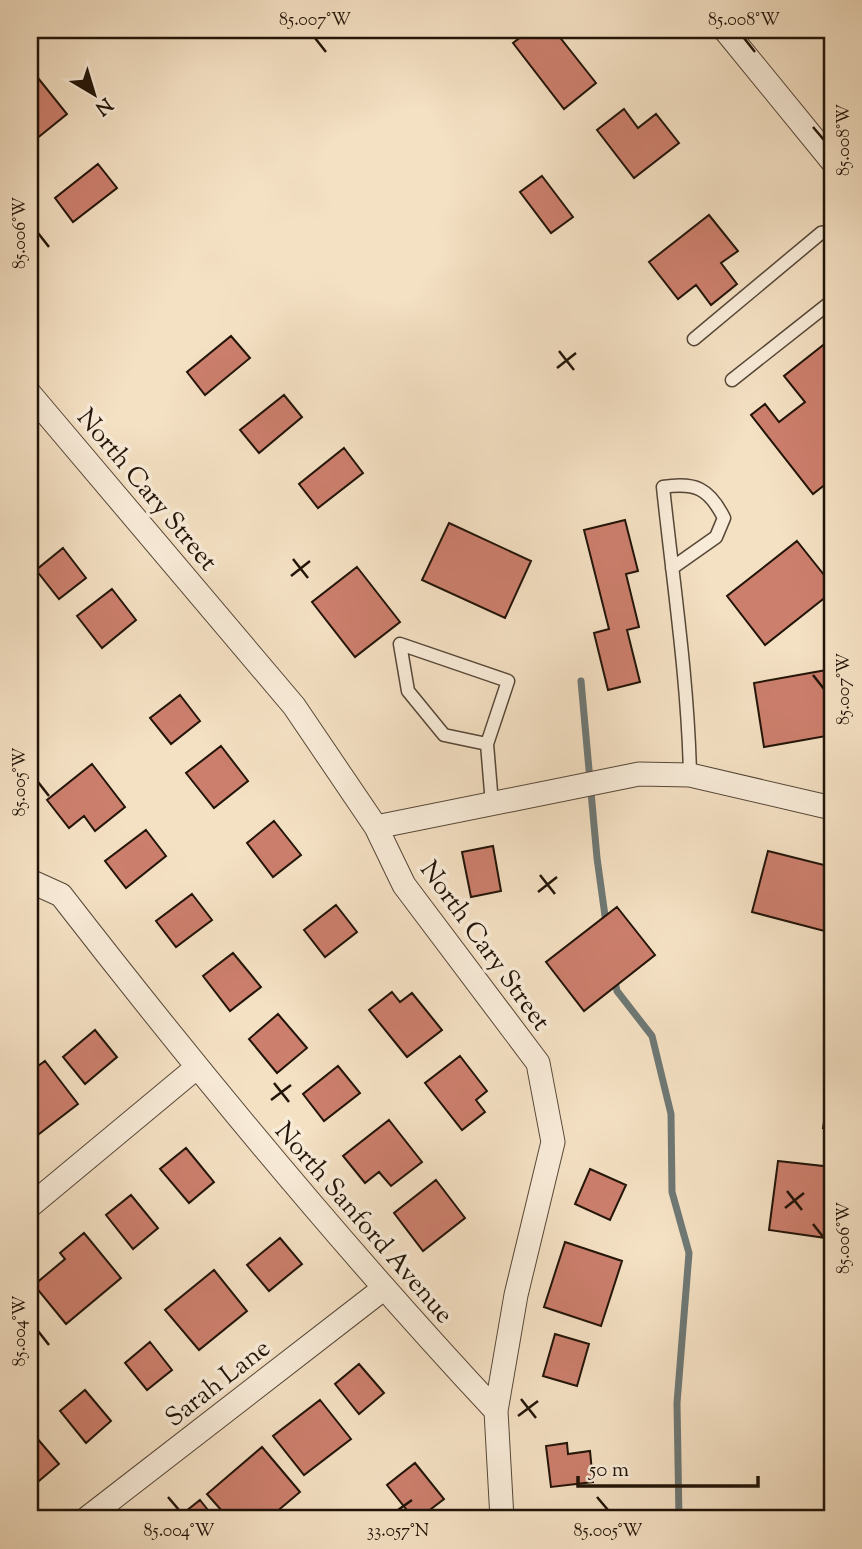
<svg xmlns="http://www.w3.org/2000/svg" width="862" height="1549" font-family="'Sorts Mill Goudy',serif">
  <rect width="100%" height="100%" fill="#f4e0c3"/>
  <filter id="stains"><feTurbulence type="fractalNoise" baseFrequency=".00286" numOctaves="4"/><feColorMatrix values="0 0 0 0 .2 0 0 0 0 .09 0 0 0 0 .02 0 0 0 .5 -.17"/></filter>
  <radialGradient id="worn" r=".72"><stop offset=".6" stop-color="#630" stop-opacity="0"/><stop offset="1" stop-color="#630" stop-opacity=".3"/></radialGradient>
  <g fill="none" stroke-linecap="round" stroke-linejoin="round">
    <path stroke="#6e7875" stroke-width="7" d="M581,681L597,858L606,923
      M614,977L617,991L652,1036L671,1114L672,1192L689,1253L677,1403L679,1519"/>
  </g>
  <path fill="#cc7f6d" stroke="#221408" stroke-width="2" d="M530,30H554L596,83L564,109L513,43Z
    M30,68L67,114L30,144Z
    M624,109L638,128L656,114L679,143L634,178L597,130Z
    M98,164L117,188L73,222L55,198Z
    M542,176L573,217L551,233L520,192Z
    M709,215L738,251L721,263L737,284L711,305L696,285L678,299L649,262Z
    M231,336L250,358L205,395L187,372Z
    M832,338V479L813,494L751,415L765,404L779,422L805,402L784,376Z
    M284,395L302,417L259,453L240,430Z
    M344,448L363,473L318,508L299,484Z
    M625,520L638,571L626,574L639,627L627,630L640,682L608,690L594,633L609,629L584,530Z
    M449,523L531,561L505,618L422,580Z
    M797,541L832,585V592L765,645L727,596Z
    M63,548L86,578L59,599L36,570Z
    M357,567L400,622L355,657L312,602Z
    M112,589L136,620L102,648L77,616Z
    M832,669V735L764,747L754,683Z
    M180,695L200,721L171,744L150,718Z
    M221,746L248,781L214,808L186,773Z
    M92,764L125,807L95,831L84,816L69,828L47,800Z
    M274,821L301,855L273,877L247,843Z
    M146,830L166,856L126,888L105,861Z
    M493,846L501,891L471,897L462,852Z
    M768,851L832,867V933L752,912Z
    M192,894L212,920L176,947L156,921Z
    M336,905L357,932L325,957L304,930Z
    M617,907L655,955L584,1011L546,962Z
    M233,953L261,987L230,1011L203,976Z
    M392,992L400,1002L412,993L442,1030L407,1057L369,1010Z
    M278,1014L307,1048L277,1073L249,1039Z
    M95,1030L117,1057L85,1084L63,1057Z
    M460,1056L487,1091L476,1100L485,1112L462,1130L425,1083Z
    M45,1061L78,1104L30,1141V1072Z
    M338,1066L360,1093L324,1121L303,1094Z
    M832,1072V1129L823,1128Z
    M389,1120L422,1162L391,1186L379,1172L365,1183L343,1156Z
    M186,1148L214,1182L189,1203L160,1169Z
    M778,1161L832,1167L826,1238L769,1230Z
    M590,1169L626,1185L610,1220L575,1204Z
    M436,1180L465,1218L423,1251L394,1213Z
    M131,1195L158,1228L133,1249L106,1215Z
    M84,1233L121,1278L66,1324L34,1285L65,1259L60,1253Z
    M280,1238L302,1264L269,1291L247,1265Z
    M565,1242L622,1261L601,1326L544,1307Z
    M214,1270L247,1311L199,1350L165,1310Z
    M555,1334L589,1344L577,1386L543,1376Z
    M150,1342L172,1370L147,1390L125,1363Z
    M359,1364L384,1393L359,1414L335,1384Z
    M85,1390L111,1421L86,1443L60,1411Z
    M320,1400L351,1439L304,1475L273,1436Z
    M36,1437L59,1464L33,1486L30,1482V1442Z
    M567,1443L568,1454L590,1451L593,1482L551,1487L546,1446Z
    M262,1447L300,1492L268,1519H229L207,1494Z
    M415,1463L444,1499L418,1519H414L387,1485Z
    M200,1500L215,1519H176Z"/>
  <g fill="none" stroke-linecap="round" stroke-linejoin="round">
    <defs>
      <path id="lane" d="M694,339L821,233L832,231
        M732,380L832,301
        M672,568L716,537L724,518C709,488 695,482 663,487C673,582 688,679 690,775
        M487,744L444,735L408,691L400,644L508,681L487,744L492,804"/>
      <path id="street" d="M725,30L832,161
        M30,394L294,706L376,827L404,885L538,1063L553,1142L516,1295L496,1411L502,1519
        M376,827L639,774L690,775L832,808
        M30,881L61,895C199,1073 342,1246 496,1411
        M30,1206L196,1068
        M86,1519L383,1289"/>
    </defs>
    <use href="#lane" stroke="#564737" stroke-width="15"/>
    <use href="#street" stroke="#564737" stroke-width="25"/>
    <use href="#lane" stroke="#f8ebd8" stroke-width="12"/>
    <use href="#street" stroke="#f8ebd8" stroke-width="23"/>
  </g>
  <path fill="none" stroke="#221408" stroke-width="2.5" d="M315,38L326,52M744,38L755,52M813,127L824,140M38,233L49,247M559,351L574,370M557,368L576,353M293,559L308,578M291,576L310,561M813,675L824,689M38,782L49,796M540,875L555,894M538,892L557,877M274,1083L289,1102M271,1100L291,1085M787,1191L802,1210M785,1208L804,1193M813,1224L824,1238M38,1331L49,1345M521,1399L536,1418M518,1416L538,1401M168,1497L179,1510M597,1497L608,1510M398,1510L412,1500"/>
  <g text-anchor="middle" stroke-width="7" stroke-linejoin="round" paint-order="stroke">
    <g font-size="26" fill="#221408" stroke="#f8ebd8">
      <text transform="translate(148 489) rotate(50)" y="9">North Cary Street</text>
      <text transform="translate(486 945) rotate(54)" y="9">North Cary Street</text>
      <text transform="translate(365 1222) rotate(49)" y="9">North Sanford Avenue</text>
      <text transform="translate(217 1382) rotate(-38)" y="9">Sarah Lane</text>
    </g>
  </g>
  <rect width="862" height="1549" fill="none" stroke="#f4e0c3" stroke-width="77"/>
  <g transform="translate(94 94) rotate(142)" stroke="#f8ebd8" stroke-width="5" paint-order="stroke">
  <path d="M0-5L12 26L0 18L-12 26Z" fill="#221408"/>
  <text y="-10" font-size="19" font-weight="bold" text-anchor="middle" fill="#221408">N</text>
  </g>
  <path d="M578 1476v10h180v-10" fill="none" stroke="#221408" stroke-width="3.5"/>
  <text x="589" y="1476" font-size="21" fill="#221408" stroke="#f8ebd8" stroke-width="5" paint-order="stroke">50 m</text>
  <rect x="38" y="38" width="786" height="1472" fill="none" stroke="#221408" stroke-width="2.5"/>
  <g font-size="18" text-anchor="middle" fill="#221408">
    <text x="315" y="25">85.007°W</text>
    <text x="744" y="25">85.008°W</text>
    <text transform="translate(843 140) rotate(-90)" y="6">85.008°W</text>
    <text transform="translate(19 233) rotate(-90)" y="6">85.006°W</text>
    <text transform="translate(843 689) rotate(-90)" y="6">85.007°W</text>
    <text transform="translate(19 782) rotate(-90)" y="6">85.005°W</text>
    <text transform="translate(843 1238) rotate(-90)" y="6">85.006°W</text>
    <text transform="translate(19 1331) rotate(-90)" y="6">85.004°W</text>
    <text x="179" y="1536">85.004°W</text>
    <text x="398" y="1536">33.057°N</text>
    <text x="608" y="1536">85.005°W</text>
  </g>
  <rect width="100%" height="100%" filter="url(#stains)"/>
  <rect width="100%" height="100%" fill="url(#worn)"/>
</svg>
